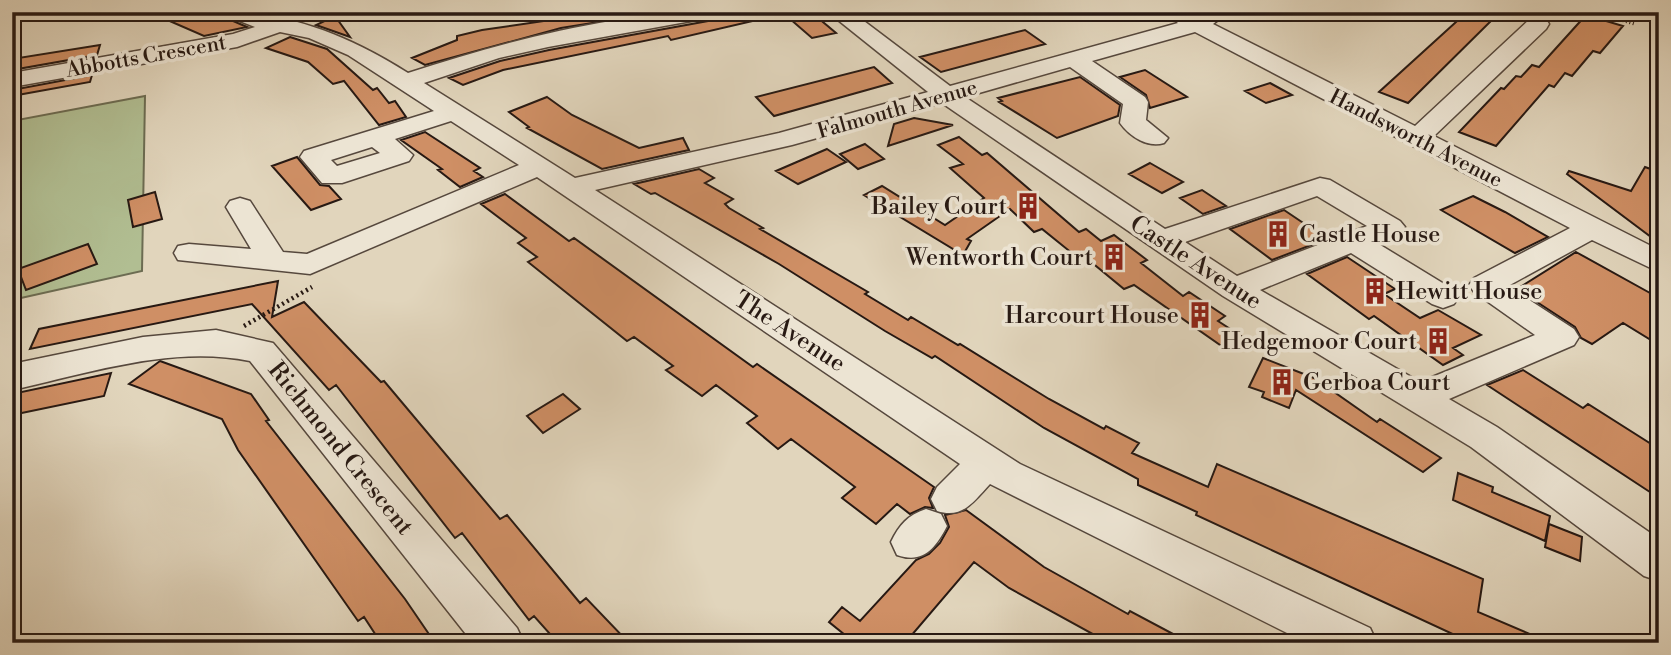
<svg xmlns="http://www.w3.org/2000/svg" width="1671" height="655" font-family="'Libre Bodoni',serif">
  <rect width="100%" height="100%" fill="#e1d5bc"/>
  <filter id="stains"><feTurbulence type="fractalNoise" baseFrequency=".00286" numOctaves="4"/><feColorMatrix values="0 0 0 0 .2 0 0 0 0 .09 0 0 0 0 .02 0 0 0 .5 -.17"/></filter>
  <radialGradient id="worn" r=".72"><stop offset=".6" stop-color="#630" stop-opacity="0"/><stop offset="1" stop-color="#630" stop-opacity=".3"/></radialGradient>
  <path fill="#b1be92" stroke="#6c6c52" stroke-width="2" d="M145,96L142,271L12,300V121Z"/>
  <path fill="#cf8f65" stroke="#271913" stroke-width="2" d="M149,12H222L226,18L247,27L204,36Z
    M605,12H662L561,28L425,65L412,58L457,40V36L482,30Z
    M721,12H756L757,20L671,40L668,36L503,70L463,85L449,78L500,61L549,50L708,21Z
    M782,12H811L836,33L812,38Z
    M1467,12H1500L1408,103L1379,92Z
    M1586,15L1623,26L1600,53L1593,51L1572,76L1565,73L1554,87L1549,85L1496,146L1459,132L1501,88L1504,89L1516,76L1521,77L1532,65L1539,67Z
    M335,16L350,37L316,25Z
    M1025,30L1045,44L941,72L920,57Z
    M290,37L327,49L373,90L377,88L389,103L395,101L406,117L379,125L344,81L333,84L308,62L266,48Z
    M100,45L97,55L12,70V59Z
    M874,67L892,83L774,116L756,97Z
    M1145,70L1187,97L1150,108L1146,95L1120,77Z
    M92,75L90,82L12,96V90Z
    M1080,77L1120,105L1118,116L1057,138L999,102L1002,101L998,98Z
    M1270,83L1292,95L1266,103L1245,91Z
    M547,97L572,115L639,148L683,138L689,150L602,169L527,128L529,127L509,112Z
    M914,118L953,125L888,146L894,124Z
    M425,132L480,168L474,171L483,177L460,187L438,170L442,169L401,140Z
    M959,137L982,155L987,153L1079,232L1086,229L1101,241L1114,235L1147,260L1141,263L1183,296L1189,292L1225,316L1218,321L1241,336L1223,347L1134,285L1124,289L1079,252L1073,254L1042,229L1034,232L1010,209L967,239L971,241L963,255L864,195L882,186L945,225L984,198L950,168L963,164L938,145Z
    M865,144L884,159L858,169L840,154Z
    M827,149L846,162L798,184L776,171Z
    M297,157L320,185L329,186L341,199L311,210L272,166Z
    M1150,163L1183,182L1162,193L1129,174Z
    M1645,167L1659,172V243L1567,174L1569,171L1631,191Z
    M699,169L714,178L705,183L733,199L725,204L729,208L763,228L760,229L868,292L865,294L908,320L911,317L958,345L960,344L1049,399L1104,429L1106,426L1139,443L1132,453L1208,487L1217,464L1483,579L1478,612L1551,643H1472L1196,515L1197,512L1138,485V479L1044,428L935,356L932,358L885,331L779,264L655,193L651,194L634,184Z
    M1202,190L1226,206L1203,214L1180,198Z
    M155,192L162,219L133,227L128,200Z
    M505,194L569,241L574,238L753,367L757,364L934,487L929,498L933,508L925,507L910,514L897,504L876,524L842,498L855,487L791,439L778,449L747,423L757,416L716,385L702,396L666,370L673,366L634,337L627,341L528,262L537,257L518,243L526,238L481,204Z
    M1473,196L1505,212L1548,237L1515,253L1441,210Z
    M1284,210L1327,239L1272,260L1230,229Z
    M88,244L97,264L26,290L18,269Z
    M1576,252L1659,298V345L1623,323L1592,344L1581,338L1575,327L1517,289Z
    M1347,257L1395,289L1384,294L1420,318L1438,310L1481,335L1453,348L1463,355L1443,365L1374,316L1369,319L1307,274Z
    M278,281L272,317L304,302L381,382L384,381L500,519L507,515L580,603L586,598L629,643H558L534,616L529,620L462,533L455,538L336,385L329,390L252,304L30,349L39,329Z
    M1263,358L1314,378L1377,422L1380,419L1441,458L1423,472L1296,390L1289,408L1262,397L1264,392L1249,387Z
    M160,361L251,394L269,420L266,421L405,599L435,643H381L364,617L358,621L238,450L222,419L129,384Z
    M1523,370L1583,408L1588,404L1659,449V498L1487,385Z
    M111,373L104,396L12,415V394Z
    M563,394L580,409L543,433L527,416Z
    M1458,473L1493,487L1492,492L1550,516L1545,541L1453,500Z
    M966,510L1044,567L1128,614L1130,611L1190,643H1109L1009,588L974,562L905,643H855L829,622L842,607L860,621L916,560L929,554L940,543L949,527L945,515Z
    M1549,524L1582,537L1580,561L1545,547Z"/>
  <g fill="none" stroke-linecap="round" stroke-linejoin="round">
    <defs>
      <path id="minor" d="M224,12C291,12 351,37 408,73C508,41 613,12 718,12L708,18L548,47L499,58L424,83L575,178L779,133L928,92L828,12H852L950,86L1178,23L1171,17L1175,13L1188,12L1197,16L1203,12H1228L1213,24L1415,126L1530,19H1546L1549,24L1546,29L1434,136L1659,250V272L1592,240L1508,286L1574,329L1579,337L1574,345L1449,399L1497,427L1659,539V581L1644,576L1471,447L1223,296L942,103L792,145L595,190L1020,464L1370,628L1377,643H1307L990,484C973,502 963,519 937,511L931,499L937,487L960,464L537,177L310,274L178,260L174,253L178,246L189,244L251,249L226,207L230,201L240,198L250,201L283,252L307,254L519,165L451,121L395,139L413,155L409,161L342,183H322L300,157L304,151L434,111L348,55L309,38L280,32L237,47L12,87V73L233,34L255,27L227,16ZM1195,32L1570,228L1474,278L1469,285L1474,292L1535,335L1420,382L1260,290L1351,253L1432,304L1443,308L1454,304L1459,297L1454,290L1377,243L1400,233L1405,227L1400,221L1330,180L1320,178L1165,229L965,97L1070,67L1123,104L1120,123C1130,137 1148,148 1164,143L1168,138L1146,120L1148,102L1145,97L1092,61ZM372,147L380,153L337,166L331,160ZM1317,196L1367,226L1237,276L1185,242Z
        M1638,12H1659V23Z
        M216,330L273,343L517,628L524,643H473L250,361C172,345 89,373 12,390V364L143,337Z
        M926,509L941,514L947,526C935,549 923,564 897,555L891,542C899,525 908,515 926,509Z"/>
    </defs>
    <use href="#minor" stroke="#56483d" stroke-width="3"/>
    <path stroke="#271913" stroke-width="3.5" stroke-dasharray="1 2.5" stroke-linecap="butt" d="M1596,12L1635,24"/>
    <path stroke="#271913" stroke-width="4.5" stroke-dasharray="2 3.5" stroke-linecap="butt" d="M244,326L312,287"/>
    <use href="#minor" fill="#ece4d3" fill-rule="evenodd"/>
  </g>
  <defs>
    <symbol id="building-bare" viewBox="-9 -9 18 18"><path d="M-4-6H4V6H1V3H-1V6H-4ZM-2.5-4.3h1.7v1.8h-1.7ZM.8-4.3h1.7v1.8H.8ZM-2.5-1h1.7V.8h-1.7ZM.8-1h1.7V.8H.8Z" fill="#8f2418" stroke="#ece4d3" stroke-width="2.5" paint-order="stroke"/></symbol>
  </defs>
  <g fill-rule="evenodd">
    <use href="#building-bare" x="1009" y="187" width="38" height="38"/>
    <use href="#building-bare" x="1259" y="215" width="38" height="38"/>
    <use href="#building-bare" x="1095" y="238" width="38" height="38"/>
    <use href="#building-bare" x="1356" y="272" width="38" height="38"/>
    <use href="#building-bare" x="1181" y="296" width="38" height="38"/>
    <use href="#building-bare" x="1419" y="322" width="38" height="38"/>
    <use href="#building-bare" x="1263" y="363" width="38" height="38"/>
  </g>
  <g text-anchor="middle" stroke-width="7" stroke-linejoin="round" paint-order="stroke">
    <g font-size="21" fill="#271913" stroke="#ece4d3">
      <text transform="translate(146 56) rotate(-10)" y="7">Abbotts Crescent</text>
      <text transform="translate(897 109) rotate(-16)" y="7">Falmouth Avenue</text>
      <text transform="translate(1416 138) rotate(27)" y="7">Handsworth Avenue</text>
    </g>
    <g font-size="24" fill="#271913" stroke="#ece4d3" text-anchor="end">
      <text x="1007" y="214">Bailey Court</text>
      <text x="1299" y="242" text-anchor="start">Castle House</text>
      <text x="1093" y="265">Wentworth Court</text>
      <text x="1396" y="299" text-anchor="start">Hewitt House</text>
      <text x="1179" y="323">Harcourt House</text>
      <text x="1417" y="349">Hedgemoor Court</text>
      <text x="1303" y="390" text-anchor="start">Gerboa Court</text>
    </g>
    <g font-size="24" fill="#271913" stroke="#ece4d3">
      <text transform="translate(1196 262) rotate(33)" y="8">Castle Avenue</text>
      <text transform="translate(790 331) rotate(33)" y="8">The Avenue</text>
      <text transform="translate(341 448) rotate(51)" y="8">Richmond Crescent</text>
    </g>
  </g>
  <rect width="1671" height="655" fill="none" stroke="#e1d5bc" stroke-width="42"/>
  <rect x="14" y="14" width="1643" height="627" fill="none" stroke="#271913" stroke-width="3.5"/>
  <rect x="21" y="21" width="1629" height="613" fill="none" stroke="#271913" stroke-width="2"/>
  <rect width="100%" height="100%" filter="url(#stains)"/>
  <rect width="100%" height="100%" fill="url(#worn)"/>
</svg>
